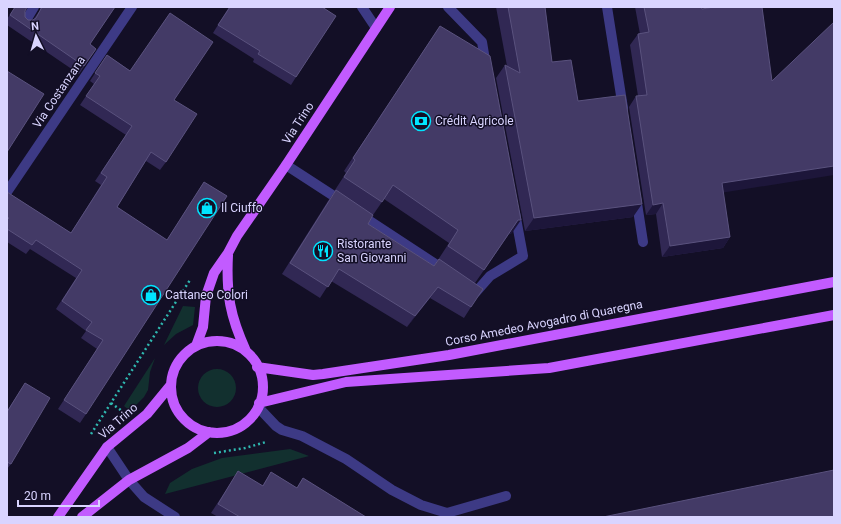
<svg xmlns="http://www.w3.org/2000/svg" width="841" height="524" font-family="Roboto,sans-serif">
  <rect width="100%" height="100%" fill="#130f26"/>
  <path fill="#12302f" d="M183,306L195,307L193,325L176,334L164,345Z
    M155,358L150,372L148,390L144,397L130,411L124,406Z
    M198 388a19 19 0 1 1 38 0a19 19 0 1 1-38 0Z
    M290,449L309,456L165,494L170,483L192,469L222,458Z"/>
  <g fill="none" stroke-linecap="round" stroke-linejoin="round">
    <path stroke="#2fb8b0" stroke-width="2.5" stroke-dasharray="2 3" stroke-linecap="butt" d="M111,403L122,411
      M91,434L190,280
      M214,453L245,448L266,442"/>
    <path stroke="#3d3a85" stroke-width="10" d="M362,7L376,28
      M448,7L482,42L486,66
      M607,7L623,108
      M25,22L34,7
      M286,165L343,202
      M7,192L132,7
      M636,197L643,242
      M359,214L446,271
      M471,288L476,292L490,276L523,256L515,213
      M258,407L276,426L282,430L302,436L346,459L392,490L421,505L447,513L451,517
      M107,447L129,480L144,497L175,517
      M447,513L506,496"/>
    <path stroke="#c25bff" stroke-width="10" d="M228,255C226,294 230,316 246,351
      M171 387a46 46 0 1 1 92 0a46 46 0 1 1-92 0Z
      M196,346L203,327L206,296L214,273L228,253L237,236L286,165L390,7
      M257,367L313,375L323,374L449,355L834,282
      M259,403L346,382L549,368L834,315
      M58,517L107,447L147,414L170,386
      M82,517L129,480L188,448L209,432"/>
  </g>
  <path fill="#312854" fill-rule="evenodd" d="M15,7L25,11V17L28,20H33L40,10V7H115L90,44L96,49L79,74L7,25V19Z
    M229,7H322L296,77L291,85L253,62L254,59L213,33Z
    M496,7H545L552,62L578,101L633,217L525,231L496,78L505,65L507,66Z
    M635,7H701L723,192L730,237L723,248L662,257L656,214L646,215L629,107L636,96H638L630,45L638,34H640Z
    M440,26L512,233L509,234L475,283L471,307L464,318L430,298L407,327L331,281L320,298L282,274L328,201L336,190H335L346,173L344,171ZM384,199L449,243L434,266L368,224L373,215Z
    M107,55L174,100L166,162L160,170L146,161L117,207L167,240L204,182L86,414L80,423L58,409L97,349L81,338L86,331L56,309L76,278L30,249L26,254L7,242V192L71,233L101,185L95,181L126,135L80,105L94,84L90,81Z
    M25,383L11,464L7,469V411Z
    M238,471L262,486L271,472L297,488L303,478L366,517H218L211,513L232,481Z"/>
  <path fill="#1d163a" d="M834,166V175L714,194L722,183Z
    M663,203L656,214L646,215L653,205Z
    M642,204L633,217L525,231L534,218Z
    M518,220H521L512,233L509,234Z
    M730,237L723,248L662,257L670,246Z
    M438,287L430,298L407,327L415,316Z"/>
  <path fill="#433a66" stroke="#5a527e" d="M15,7H27L25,11V17L28,20H33L36,18L42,7H115L90,44L96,49L84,66L10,15Z
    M230,7H322L336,16L296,77L258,54L260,51L218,25Z
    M508,7H545L552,62L571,60L578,101L625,95L642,204L534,218L505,65L520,73Z
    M644,7H701L702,9L714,7H762L772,81L834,22V166L722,183L730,237L670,246L663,203L653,205L636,96L647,95L638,34L649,32Z
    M170,13L213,42L174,100L197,114L166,162L151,152L117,207L167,240L204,182L227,196L86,414L64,400L103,340L86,330L92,322L62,301L82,270L36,240L32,245L7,229V220L9,218L7,217V192L71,233L107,177L101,173L132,126L86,96L100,76L95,73L107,55L130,71Z
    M440,26L490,56L521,220H518L484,270L448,246L458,230L393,185L382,202L344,177L355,160L353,158Z
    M7,71L44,94L7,152Z
    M336,190L373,215L368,224L434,266L439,259L483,289L471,307L438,287L415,316L339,269L328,287L290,263Z
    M25,383L50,398L11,464L7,462V412Z
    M834,470V517H603Z
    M238,471L263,486L271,472L297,488L303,478L366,517H240L218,504Z"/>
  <defs>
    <symbol id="bank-ring" viewBox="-11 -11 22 22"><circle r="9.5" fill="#130f26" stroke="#00e5ff" stroke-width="1.5"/><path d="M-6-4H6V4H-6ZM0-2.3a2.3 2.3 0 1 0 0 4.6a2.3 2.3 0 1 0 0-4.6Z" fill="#00e5ff"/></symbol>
    <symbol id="shop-ring" viewBox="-11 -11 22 22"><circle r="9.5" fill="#130f26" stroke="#00e5ff" stroke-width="1.5"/><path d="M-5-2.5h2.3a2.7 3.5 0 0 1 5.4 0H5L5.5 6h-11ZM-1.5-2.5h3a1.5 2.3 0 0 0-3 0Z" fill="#00e5ff"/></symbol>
    <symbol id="restaurant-ring" viewBox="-11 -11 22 22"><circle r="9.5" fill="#130f26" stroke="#00e5ff" stroke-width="1.5"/><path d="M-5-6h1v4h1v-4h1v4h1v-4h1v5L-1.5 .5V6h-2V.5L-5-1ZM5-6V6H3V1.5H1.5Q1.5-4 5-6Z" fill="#00e5ff"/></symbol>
  </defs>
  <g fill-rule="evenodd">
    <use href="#bank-ring" x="410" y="110" width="22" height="22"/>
    <use href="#shop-ring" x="196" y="197" width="22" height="22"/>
    <use href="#restaurant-ring" x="312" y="240" width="22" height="22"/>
    <use href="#shop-ring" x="140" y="284" width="22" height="22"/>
  </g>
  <g text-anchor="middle" stroke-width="3" stroke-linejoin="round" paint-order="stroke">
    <g font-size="12" fill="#d9d4ff" stroke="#130f26">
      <text transform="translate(59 92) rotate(-56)" y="4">Via Costanzana</text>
      <text transform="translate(298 123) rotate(-57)" y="4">Via Trino</text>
      <text transform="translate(544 323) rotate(-11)" y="4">Corso Amedeo Avogadro di Quaregna</text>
      <text transform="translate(118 421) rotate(-41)" y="4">Via Trino</text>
    </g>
    <g font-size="12" fill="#d9d4ff" stroke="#130f26" text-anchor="start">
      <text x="435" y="125">Crédit Agricole</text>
      <text x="221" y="212">Il Ciuffo</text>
      <text x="337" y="248">Ristorante<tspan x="337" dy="14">San Giovanni</tspan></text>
      <text x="165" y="299">Cattaneo Colori</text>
    </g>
  </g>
  <rect width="841" height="524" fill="none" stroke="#d9d4ff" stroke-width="16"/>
  <g transform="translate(36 36) rotate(355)" stroke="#130f26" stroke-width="3" paint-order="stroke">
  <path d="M0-3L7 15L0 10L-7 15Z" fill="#d9d4ff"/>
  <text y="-6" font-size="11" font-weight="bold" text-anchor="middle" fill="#d9d4ff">N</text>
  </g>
  <path d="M18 500v6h81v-6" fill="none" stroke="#d9d4ff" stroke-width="2"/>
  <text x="24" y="500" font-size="12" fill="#d9d4ff" stroke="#130f26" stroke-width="3" paint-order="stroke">20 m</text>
</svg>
